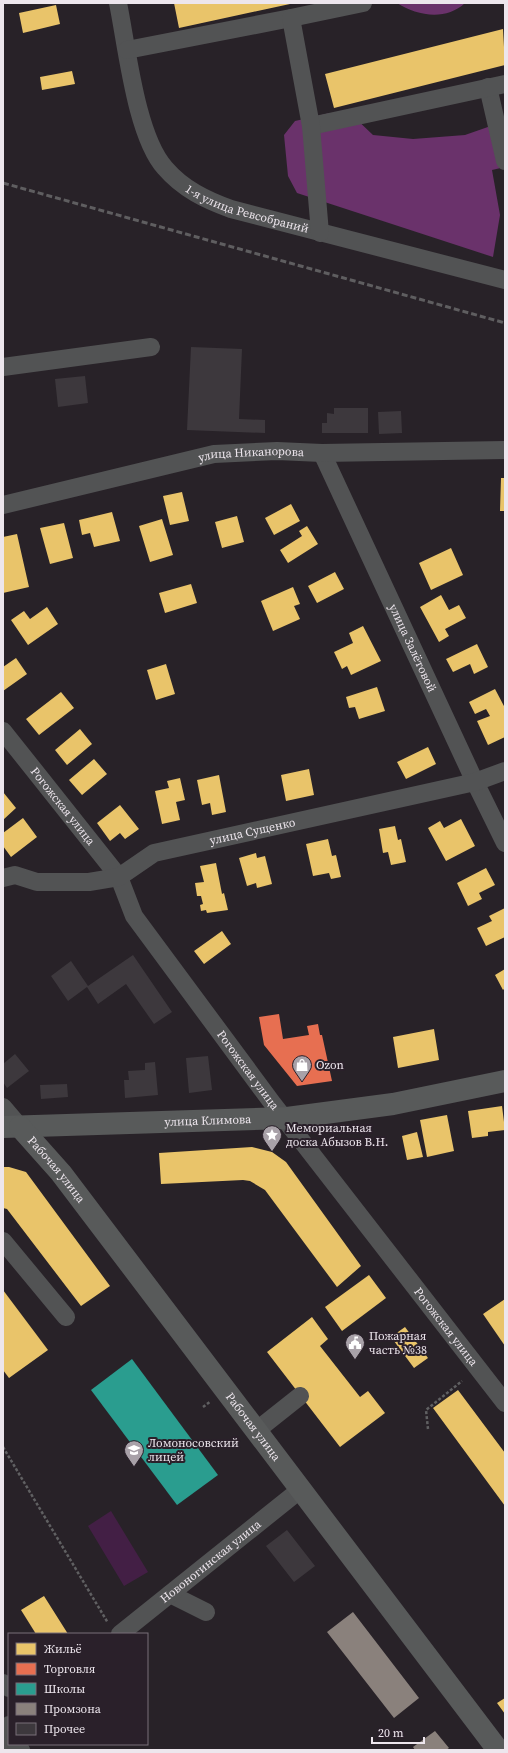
<svg xmlns="http://www.w3.org/2000/svg" width="508" height="1753" font-family="'Source Serif 4',serif">
  <rect width="100%" height="100%" fill="#282228"/>
  <path fill="#431f45" d="M111,1511L148,1572L124,1586L88,1526Z"/>
  <path fill="#6a326b" d="M397,3H465C446,21 417,16 397,3Z
    M330,113L353,116L373,135L413,139L465,135L505,121V167L492,170L500,215L493,257L297,193L288,176L284,135L295,121Z"/>
  <path fill="#e9c46a" d="M174,3H290V4L179,28Z
    M56,5L60,24L23,33L19,13Z
    M503,29L505,65L334,108L325,74Z
    M72,71L75,84L42,90L40,77Z
    M501,478H505V511H500Z
    M182,492L189,521L170,525L163,496Z
    M291,504L300,521L274,535L265,518Z
    M112,512L120,541L94,547L90,533L82,535L79,520Z
    M237,516L244,542L222,548L215,522Z
    M162,519L173,555L150,562L139,526Z
    M64,523L73,558L50,564L40,528Z
    M307,526L318,544L288,563L280,550L302,536L299,531Z
    M17,534L29,587L3,593V537Z
    M451,548L463,575L431,590L419,563Z
    M335,572L344,589L317,603L308,586Z
    M191,584L197,603L165,613L159,593Z
    M293,587L300,604L294,606L300,619L273,631L261,601Z
    M441,595L449,610L459,605L466,618L445,629L449,636L439,642L420,607Z
    M47,607L58,624L28,645L11,620L24,611L30,619Z
    M363,626L381,661L351,675L347,666L342,669L334,652L353,643L349,633Z
    M477,644L488,667L474,674L470,664L453,672L446,659Z
    M16,658L27,674L3,691V667Z
    M166,664L175,694L156,700L147,670Z
    M377,687L385,711L359,719L355,707L349,708L346,697Z
    M495,689L505,708V737L488,745L477,721L490,716L486,709L475,714L469,702Z
    M61,692L74,708L39,735L26,719Z
    M80,729L92,744L67,765L55,750Z
    M428,747L436,764L406,779L397,762Z
    M94,759L107,774L82,795L69,780Z
    M309,769L314,795L286,801L281,775Z
    M219,775L226,812L212,815L210,803L202,805L197,780Z
    M180,778L185,800L176,802L180,820L162,824L155,791L169,788L167,781Z
    M3,792L16,808L3,820Z
    M120,805L139,829L125,839L120,833L110,841L97,823Z
    M23,818L37,837L11,857L3,846V833Z
    M461,819L475,846L446,861L428,828L440,821L444,828Z
    M395,826L398,840L401,839L406,862L391,865L388,852L383,853L379,829Z
    M328,839L332,856L336,855L341,877L331,879L329,873L313,876L306,844Z
    M256,853L257,858L265,856L272,884L257,888L256,883L247,886L239,858Z
    M216,863L222,894L224,893L228,910L207,913L206,910L201,911L200,905L203,904L201,896H197L195,883L204,882L200,866Z
    M486,868L495,885L479,893L482,899L468,906L457,883Z
    M505,908V937L486,946L477,928L492,921L489,916Z
    M222,931L231,944L204,964L194,951Z
    M505,969V988L503,990L495,975Z
    M434,1029L439,1060L398,1068L393,1037Z
    M502,1106L505,1130L488,1132V1136L472,1138L468,1111Z
    M447,1115L454,1151L427,1157L420,1120Z
    M417,1132L423,1157L407,1160L402,1136Z
    M252,1147L272,1152L286,1162L361,1266L337,1287L265,1190L250,1181L243,1180L161,1184L159,1153Z
    M3,1167H9L26,1172L110,1286L81,1306L7,1209L3,1208Z
    M369,1275L386,1298L342,1331L325,1307Z
    M3,1290L48,1350L9,1378L3,1370Z
    M505,1299V1346L483,1314Z
    M312,1317L328,1339L320,1346L360,1397L368,1391L385,1413L340,1447L267,1352Z
    M405,1327L428,1358L414,1368L391,1337Z
    M458,1390L505,1453V1506L433,1408Z
    M44,1596L68,1634H36L21,1610Z
    M505,1698V1714L497,1703Z"/>
  <path fill="#e76f51" d="M279,1014L283,1039L309,1035L307,1026L318,1024L320,1035H322L332,1081L297,1086L264,1045L259,1017Z"/>
  <path fill="#2a9d8f" d="M132,1359L218,1475L177,1505L91,1390Z"/>
  <path fill="#8a817c" d="M353,1612L419,1698L394,1718L327,1632Z
    M435,1731L449,1748L446,1750H415L413,1747Z"/>
  <path fill="#3d383d" d="M191,347L242,349L239,419L265,420V433L187,430Z
    M85,376L88,403L58,407L55,379Z
    M334,408H368V433H322V423H327V413L334,414Z
    M401,411L402,433L379,434L378,412Z
    M133,955L172,1012L154,1024L126,984L98,1004L87,987L68,1001L51,976L71,961L88,986Z
    M15,1054L29,1071L7,1088L3,1082V1064Z
    M208,1056L212,1090L189,1093L186,1058Z
    M155,1062L158,1095L125,1098L124,1080H129L128,1071L145,1070V1063Z
    M67,1084L68,1097L41,1099L40,1085Z
    M287,1530L315,1566L294,1582L266,1546Z"/>
  <g fill="none" stroke-linecap="round" stroke-linejoin="round">
    <path stroke="#606062" stroke-width="2.5" stroke-dasharray="3 2" stroke-linecap="butt" d="M203,1407L211,1401
      M428,1429L426,1410L462,1381
      M3,1447L108,1623"/>
    <g stroke="#525354" stroke-width="18">
      <path id="s1" d="M118,3C127,47 136,136 165,168C183,189 206,200 231,209L505,280"/>
      <path d="M127,50L291,18"/>
      <path d="M488,87L505,161"/>
      <path d="M311,126L505,84"/>
      <path d="M320,233L311,126L291,18L363,3"/>
      <path d="M3,367L151,347"/>
      <path id="s2" d="M322,453L475,782L505,843"/>
      <path id="s3" d="M3,505L214,454L277,451L322,453L505,450"/>
      <path id="s4" d="M3,731L119,877L134,916L273,1104L505,1403"/>
      <path id="s5" d="M3,878L15,875L37,882H89L119,877L154,853L475,782L505,771"/>
      <path d="M3,1107L20,1127"/>
      <path d="M3,1241L66,1317"/>
      <path d="M256,1431L300,1396"/>
      <path d="M170,1594L206,1612"/>
      <path id="s6" d="M120,1634L301,1489"/>
      <path d="M3,1683L9,1688"/>
      <path d="M3,1730L9,1725"/>
      <path d="M10,1744L21,1750"/>
    </g>
    <g stroke="#585a5a" stroke-width="22">
      <path id="s7" d="M3,1127L287,1118L393,1104L505,1081"/>
      <path id="s8" d="M20,1127L61,1173L498,1750"/>
    </g>
    <path stroke="#5f5e60" stroke-width="3" stroke-dasharray="6 3" stroke-linecap="butt" d="M3,183L505,323"/>
  </g>
  <defs>
    <symbol id="shop-pin" viewBox="-11 -11 22 30"><path d="M0 17L-7.5 6A9.5 9.5 0 1 1 7.5 6Z" fill="#a8a1a8" stroke="#2a202a"/><path d="M-5-2.5h2.3a2.7 3.5 0 0 1 5.4 0H5L5.5 6h-11ZM-1.5-2.5h3a1.5 2.3 0 0 0-3 0Z" fill="#fff"/></symbol>
    <symbol id="sight-pin" viewBox="-11 -11 22 30"><path d="M0 17L-7.5 6A9.5 9.5 0 1 1 7.5 6Z" fill="#a8a1a8" stroke="#2a202a"/><path d="M0-6L1.8-2.2L6-1.7L2.9 1.2L3.7 5.4L0 3.3L-3.7 5.4L-2.9 1.2L-6-1.7L-1.8-2.2Z" fill="#fff"/></symbol>
    <symbol id="civic-pin" viewBox="-11 -11 22 30"><path d="M0 17L-7.5 6A9.5 9.5 0 1 1 7.5 6Z" fill="#a8a1a8" stroke="#2a202a"/><path d="M-.6-6.5H3V-4.5H.6V-3L4-1V1h2V6H-6V1h2V-1L-.6-3ZM-1.2 2.5V6h2.4V2.5Z" fill="#fff"/></symbol>
    <symbol id="school-pin" viewBox="-11 -11 22 30"><path d="M0 17L-7.5 6A9.5 9.5 0 1 1 7.5 6Z" fill="#a8a1a8" stroke="#2a202a"/><path d="M0-5L7-2L0 1L-7-2ZM-4 1L0 2.5L4 1V4Q0 6-4 4Z" fill="#fff"/></symbol>
  </defs>
  <g fill-rule="evenodd">
    <use href="#shop-pin" x="291" y="1054" width="22" height="30"/>
    <use href="#sight-pin" x="261" y="1124" width="22" height="30"/>
    <use href="#civic-pin" x="344" y="1332" width="22" height="30"/>
    <use href="#school-pin" x="123" y="1439" width="22" height="30"/>
  </g>
  <g text-anchor="middle" stroke-width="4" stroke-linejoin="round" paint-order="stroke">
    <g font-size="12" fill="#ede6ed" stroke="#2a202a">
      <text dy="4" stroke="none"><textPath href="#s1" startOffset="267">1-я улица Ревсобраний</textPath></text>
      <text dy="4" stroke="none"><textPath href="#s3" startOffset="254">улица Никанорова</textPath></text>
      <text dy="4" stroke="none"><textPath href="#s2" startOffset="215">улица Залётовой</textPath></text>
      <text dy="4" stroke="none"><textPath href="#s4" startOffset="96">Рогожская улица</textPath></text>
      <text dy="4" stroke="none"><textPath href="#s5" startOffset="261">улица Сущенко</textPath></text>
      <text dy="4" stroke="none"><textPath href="#s4" startOffset="420">Рогожская улица</textPath></text>
      <text dy="4" stroke="none"><textPath href="#s7" startOffset="205">улица Климова</textPath></text>
      <text dy="4" stroke="none"><textPath href="#s8" startOffset="56">Рабочая улица</textPath></text>
      <text dy="4" stroke="none"><textPath href="#s4" startOffset="744">Рогожская улица</textPath></text>
      <text dy="4" stroke="none"><textPath href="#s8" startOffset="380">Рабочая улица</textPath></text>
      <text dy="4" stroke="none"><textPath href="#s6" startOffset="116">Новоногинская улица</textPath></text>
    </g>
    <g font-size="12" fill="#ede6ed" stroke="#2a202a" text-anchor="start">
      <text x="316" y="1069">Ozon</text>
      <text x="286" y="1132">Мемориальная<tspan x="286" dy="14">доска Абызов В.Н.</tspan></text>
      <text x="369" y="1340">Пожарная<tspan x="369" dy="14">часть №38</tspan></text>
      <text x="148" y="1447">Ломоносовский<tspan x="148" dy="14">лицей</tspan></text>
    </g>
  </g>
  <rect width="508" height="1753" fill="none" stroke="#ede6ed" stroke-width="8"/>
  <rect x="8" y="1633" width="140" height="112" fill="#2a202a" stroke="#786f78"/>
  <rect x="16" y="1643" width="20" height="12" fill="#e9c46a" stroke="#786f78"/>
  <text x="44" y="1653" font-size="12" fill="#ede6ed">Жильё</text>
  <rect x="16" y="1663" width="20" height="12" fill="#e76f51" stroke="#786f78"/>
  <text x="44" y="1673" font-size="12" fill="#ede6ed">Торговля</text>
  <rect x="16" y="1683" width="20" height="12" fill="#2a9d8f" stroke="#786f78"/>
  <text x="44" y="1693" font-size="12" fill="#ede6ed">Школы</text>
  <rect x="16" y="1703" width="20" height="12" fill="#8a817c" stroke="#786f78"/>
  <text x="44" y="1713" font-size="12" fill="#ede6ed">Промзона</text>
  <rect x="16" y="1723" width="20" height="12" fill="#3d383d" stroke="#786f78"/>
  <text x="44" y="1733" font-size="12" fill="#ede6ed">Прочее</text>
  <path d="M372 1737v6h52v-6" fill="none" stroke="#ede6ed" stroke-width="2"/>
  <text x="378" y="1737" font-size="12" fill="#ede6ed" stroke="#2a202a" stroke-width="3" paint-order="stroke">20 m</text>
</svg>
